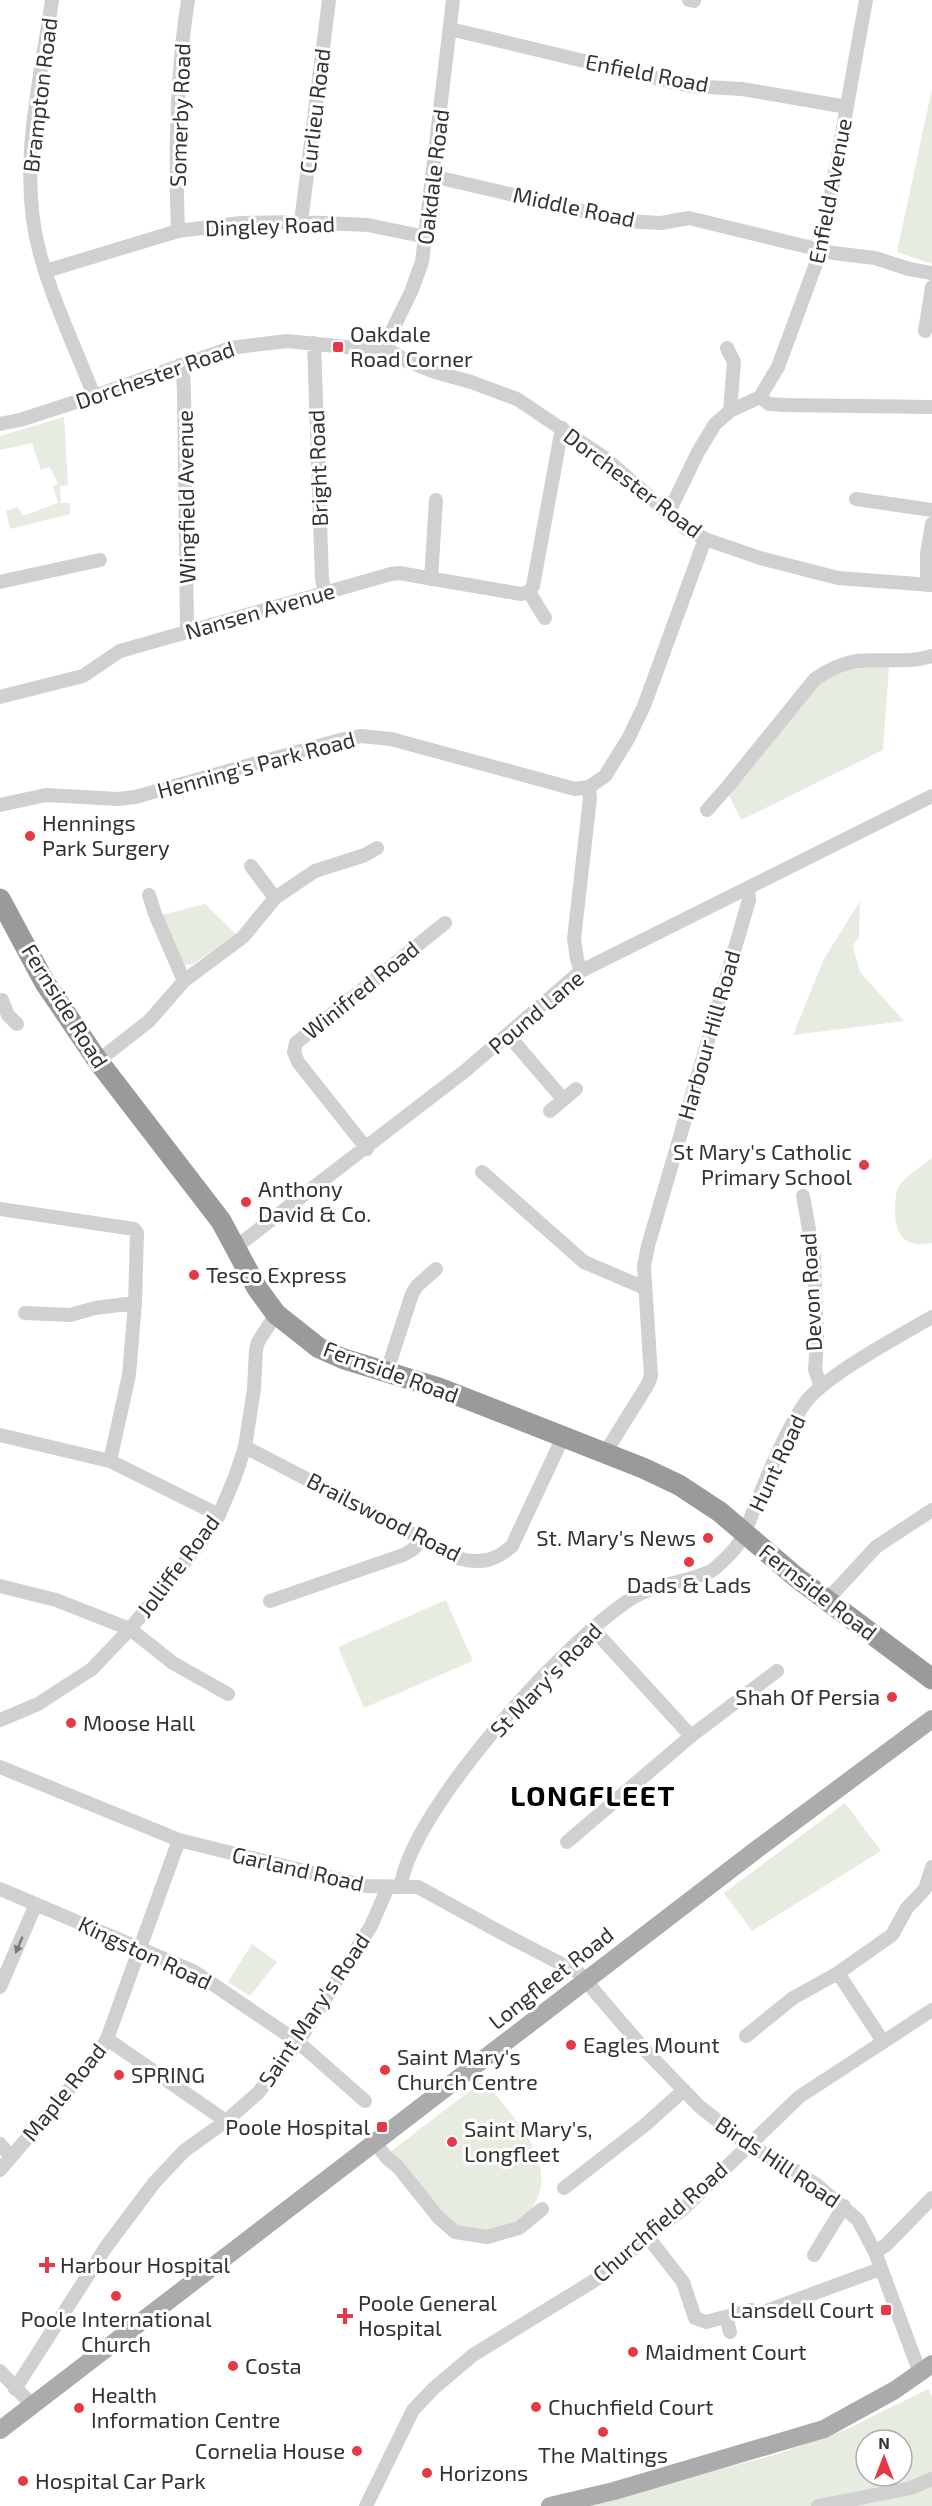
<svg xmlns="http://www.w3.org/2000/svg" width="932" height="2506" font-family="'Exo 2',sans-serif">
  <rect width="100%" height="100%" fill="#fff"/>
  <path fill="#e6ecdf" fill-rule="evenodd" d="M932,89V264L897,252Z
    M64,417L68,485L60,486L61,503H70V514L10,529L6,511L18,507L23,516L58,503L53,486L58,484L50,467L41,470L32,443L0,450V436Z
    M875,665L889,667L883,750L741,820L729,795L808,691L836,671Z
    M860,901L859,936L853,946L860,972L904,1021L793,1035L824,959Z
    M205,904L236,934L193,964L185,965L161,915Z
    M932,1158V1243C901,1249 894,1231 895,1204C896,1198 896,1190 899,1186C907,1175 922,1166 932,1158Z
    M446,1600L473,1661L364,1708L338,1647Z
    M845,1803L881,1851L752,1931L724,1893Z
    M252,1944L277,1962L250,1996L228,1982Z
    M484,2080C508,2112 562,2163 533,2206C526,2216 517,2223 504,2227C490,2232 471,2235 456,2226C429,2209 410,2177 390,2152Z
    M928,2389L932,2396V2506H581L778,2454L845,2430ZM866,2440H902V2476H866Z"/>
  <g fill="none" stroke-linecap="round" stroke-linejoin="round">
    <path stroke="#d0d0d0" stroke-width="14" d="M52,0C40,83 17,171 40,254C53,302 76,349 94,396
      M689,0L694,1
      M450,29L689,86L742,89L847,107
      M432,176L625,221L661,223L689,218L833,253L875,258L909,269L932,273
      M301,222L329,0
      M178,231C175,153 176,77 188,0
      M46,271L178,231L241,223L301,222L368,225L426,237
      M925,331L932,287
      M314,343L322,579L325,592
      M384,347L411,292L422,262L453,0
      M727,348L734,362L730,411
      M180,365L183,372L184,391L187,631
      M760,397L769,404L785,405L932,407
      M0,424L20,420L94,396L230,348L287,341L366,349L384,347L405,360L435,372L471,382L517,399L605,458L685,528L705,539L760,558L838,578L932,585
      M856,499L932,510
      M668,514L698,452L715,424L730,411L760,397L778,367L821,250L866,0
      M431,579L436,500
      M0,582L100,560
      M927,585V554L932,524
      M529,592L533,586L562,428
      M529,592L545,618
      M0,697L83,676L120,651L391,574L399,573L521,594L529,592
      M0,805L46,795L118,799L135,797L340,740L361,736L391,739L575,789L589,787L605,776L628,739L644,706L705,539
      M707,810L729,785L815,679C828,670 841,663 857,661C882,658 908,664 932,656
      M251,866L275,898
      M149,895L155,914L184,981
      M581,971L577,959L574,939L590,798L589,787
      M2,1000L8,1015L17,1024
      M508,1035L563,1099
      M98,1061L149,1021L184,981L243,937L275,898L315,871L365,855L377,848
      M550,1111L576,1089
      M367,1149L298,1062L294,1052L296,1043L445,923
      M482,1172L584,1262L645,1288
      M803,1196L814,1257L817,1340L815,1370L821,1387
      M0,1209L134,1229L137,1233L135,1303L129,1375L110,1461
      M236,1247L465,1071L581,971L932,796
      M25,1313L70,1315L95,1308L135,1303
      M387,1371L412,1294L417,1286L436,1269
      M0,1435L110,1461L219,1515
      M245,1447L461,1559C483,1564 496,1560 512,1546L563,1437
      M605,1453L648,1384L651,1376L644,1266L648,1246L749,900L748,889
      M0,1586L56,1600L130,1629L173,1663L228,1694
      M827,1600L876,1547L932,1510
      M270,1601L403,1555L412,1550L423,1539
      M593,1629L691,1736
      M0,1720L38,1704L92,1669L130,1629L198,1546L219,1515L235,1477L245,1447L254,1389L256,1350L258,1342L276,1314
      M0,1767L179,1840L366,1886L418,1887L511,1938L579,1973L644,2049L699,2106L747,2144L793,2169L817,2185L858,2220L875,2252L920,2373
      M567,1842L691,1736L777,1671
      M401,1885C412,1809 568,1637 634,1597C657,1583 687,1583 711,1571C718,1567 725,1559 731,1553C743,1540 748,1525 754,1509C767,1477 785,1431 805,1403C824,1376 901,1335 932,1317
      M0,1889L195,1972L298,2042L365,2101
      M838,1973L882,2040
      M0,1987L36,1904
      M746,2036L793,1998L838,1973L892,1935L907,1908L925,1889L932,1867
      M107,2039L226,2121
      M375,2143L387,2158L398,2167L438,2217L455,2232L487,2237L519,2228L542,2209
      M0,2144L11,2157
      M0,2170L94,2060L107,2039L179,1840
      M564,2188L645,2125L684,2090
      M647,2236L683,2282L695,2318L706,2322L751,2310
      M875,2252L886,2245L932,2198
      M814,2255L844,2206
      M766,2311L880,2269
      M726,2317L730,2332
      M0,2371L32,2405
      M15,2389L106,2247L154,2183L184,2151L226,2121L258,2093L298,2042L371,1926L388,1887
      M366,2506L413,2410L434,2388L473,2355L605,2274L647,2236L682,2210L799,2097L932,2010
      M818,2506L911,2488L932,2479"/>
    <path stroke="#ababab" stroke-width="18" d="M0,2430L756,1850L932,1719
      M550,2506L614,2491L824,2429L895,2390L932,2364"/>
    <path stroke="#9a9a9a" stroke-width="21" d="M0,899L45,983L98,1061L221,1221L257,1288L276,1314L319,1348L344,1359L439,1388L643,1468L679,1485L720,1512L796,1577L932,1679"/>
  </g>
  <defs><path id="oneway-solid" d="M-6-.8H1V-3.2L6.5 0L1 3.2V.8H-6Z" transform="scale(1.5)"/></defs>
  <use fill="#7a7a7a" href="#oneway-solid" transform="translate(19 1945) rotate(113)"/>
  <g fill="#e63946" stroke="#fff" stroke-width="2">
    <rect x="332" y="341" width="12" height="12" rx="3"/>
    <circle cx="30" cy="836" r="6"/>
    <circle cx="864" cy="1165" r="6"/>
    <circle cx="246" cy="1202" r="6"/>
    <circle cx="194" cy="1275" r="6"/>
    <circle cx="708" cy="1538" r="6"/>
    <circle cx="689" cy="1562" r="6"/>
    <circle cx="892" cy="1697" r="6"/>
    <circle cx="71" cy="1723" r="6"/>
    <circle cx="571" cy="2045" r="6"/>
    <circle cx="385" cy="2070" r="6"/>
    <circle cx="119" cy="2075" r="6"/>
    <rect x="376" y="2121" width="12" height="12" rx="3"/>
    <circle cx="452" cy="2142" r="6"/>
    <path d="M44 2256h6v6h6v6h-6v6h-6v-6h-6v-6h6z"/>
    <circle cx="116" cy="2296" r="6"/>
    <rect x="880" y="2304" width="12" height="12" rx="3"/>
    <path d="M342 2307h6v6h6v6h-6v6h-6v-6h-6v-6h6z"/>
    <circle cx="633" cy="2352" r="6"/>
    <circle cx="233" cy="2366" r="6"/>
    <circle cx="536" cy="2407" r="6"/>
    <circle cx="79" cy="2408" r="6"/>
    <circle cx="603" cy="2432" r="6"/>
    <circle cx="357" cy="2451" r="6"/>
    <circle cx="427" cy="2473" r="6"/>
    <circle cx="23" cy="2481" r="6"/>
  </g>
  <g text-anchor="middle" stroke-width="6" stroke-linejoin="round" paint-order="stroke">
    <g font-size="22" fill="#333" stroke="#fff">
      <text transform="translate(647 73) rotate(11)" y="8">Enfield Road</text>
      <text transform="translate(40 95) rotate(-83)" y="8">Brampton Road</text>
      <text transform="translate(315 111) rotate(-83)" y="8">Curlieu Road</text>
      <text transform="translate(180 115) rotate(-88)" y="8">Somerby Road</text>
      <text transform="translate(433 177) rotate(-83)" y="8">Oakdale Road</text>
      <text transform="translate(830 191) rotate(-79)" y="8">Enfield Avenue</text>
      <text transform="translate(574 207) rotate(12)" y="8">Middle Road</text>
      <text transform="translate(270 226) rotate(-2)" y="8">Dingley Road</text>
      <text transform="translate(155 375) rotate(-19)" y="8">Dorchester Road</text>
      <text transform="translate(318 468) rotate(-92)" y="8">Bright Road</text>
      <text transform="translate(633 483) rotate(37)" y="8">Dorchester Road</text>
      <text transform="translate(186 497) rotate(-91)" y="8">Wingfield Avenue</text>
      <text transform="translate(260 611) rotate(-16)" y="8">Nansen Avenue</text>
      <text transform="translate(256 765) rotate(-15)" y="8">Henning's Park Road</text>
      <text transform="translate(361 990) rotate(-39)" y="8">Winifred Road</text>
      <text transform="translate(65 1006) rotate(58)" y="8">Fernside Road</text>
      <text transform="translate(536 1012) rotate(-40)" y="8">Pound Lane</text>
      <text transform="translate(709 1035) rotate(-74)" y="8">Harbour Hill Road</text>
      <text transform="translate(811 1292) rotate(-93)" y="8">Devon Road</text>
      <text transform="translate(391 1372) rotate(20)" y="8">Fernside Road</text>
      <text transform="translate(777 1463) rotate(-65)" y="8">Hunt Road</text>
      <text transform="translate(384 1517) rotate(27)" y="8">Brailswood Road</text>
      <text transform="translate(178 1566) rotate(-53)" y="8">Jolliffe Road</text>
      <text transform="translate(818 1592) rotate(38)" y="8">Fernside Road</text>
      <text transform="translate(546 1680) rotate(-46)" y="8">St Mary's Road</text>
      <text transform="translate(298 1869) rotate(13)" y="8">Garland Road</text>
      <text transform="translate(145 1953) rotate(25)" y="8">Kingston Road</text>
      <text transform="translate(551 1978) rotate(-38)" y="8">Longfleet Road</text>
      <text transform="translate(314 2010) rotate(-56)" y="8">Saint Mary's Road</text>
      <text transform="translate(64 2092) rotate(-51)" y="8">Maple Road</text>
      <text transform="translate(778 2162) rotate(34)" y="8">Birds Hill Road</text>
      <text transform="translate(660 2222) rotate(-41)" y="8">Churchfield Road</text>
    </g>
    <g font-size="22" fill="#333" stroke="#fff" text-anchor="start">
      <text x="350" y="342">Oakdale<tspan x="350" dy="25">Road Corner</tspan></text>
      <text x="42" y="831">Hennings<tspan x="42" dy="25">Park Surgery</tspan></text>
      <text x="852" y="1160" text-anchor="end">St Mary's Catholic<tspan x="852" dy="25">Primary School</tspan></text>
      <text x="258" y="1197">Anthony<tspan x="258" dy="25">David &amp; Co.</tspan></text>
      <text x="206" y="1283">Tesco Express</text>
      <text x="696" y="1546" text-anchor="end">St. Mary's News</text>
      <text x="689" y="1593" text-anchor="middle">Dads &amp; Lads</text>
      <text x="880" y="1705" text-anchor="end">Shah Of Persia</text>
      <text x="83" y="1731">Moose Hall</text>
      <text x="583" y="2053">Eagles Mount</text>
      <text x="397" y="2065">Saint Mary's<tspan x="397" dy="25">Church Centre</tspan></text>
      <text x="131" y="2083">SPRING</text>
      <text x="370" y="2135" text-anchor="end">Poole Hospital</text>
      <text x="464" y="2137">Saint Mary's,<tspan x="464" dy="25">Longfleet</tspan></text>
      <text x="60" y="2273">Harbour Hospital</text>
      <text x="358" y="2311">Poole General<tspan x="358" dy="25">Hospital</tspan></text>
      <text x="874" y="2318" text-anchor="end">Lansdell Court</text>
      <text x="116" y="2327" text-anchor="middle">Poole International<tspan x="116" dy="25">Church</tspan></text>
      <text x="645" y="2360">Maidment Court</text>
      <text x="245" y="2374">Costa</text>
      <text x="91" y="2403">Health<tspan x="91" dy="25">Information Centre</tspan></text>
      <text x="548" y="2415">Chuchfield Court</text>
      <text x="345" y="2459" text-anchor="end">Cornelia House</text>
      <text x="603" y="2463" text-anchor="middle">The Maltings</text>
      <text x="439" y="2481">Horizons</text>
      <text x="35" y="2489">Hospital Car Park</text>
    </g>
    <g font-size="28" font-weight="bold" letter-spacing="1.5" fill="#000" stroke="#fff">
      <text x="593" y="1806">LONGFLEET</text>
    </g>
  </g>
  <g transform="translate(884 2458)"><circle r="28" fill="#ffffff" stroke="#adadad" stroke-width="1.5"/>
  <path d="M0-4.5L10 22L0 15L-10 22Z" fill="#e63946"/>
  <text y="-9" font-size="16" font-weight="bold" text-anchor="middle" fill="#333333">N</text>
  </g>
</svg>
